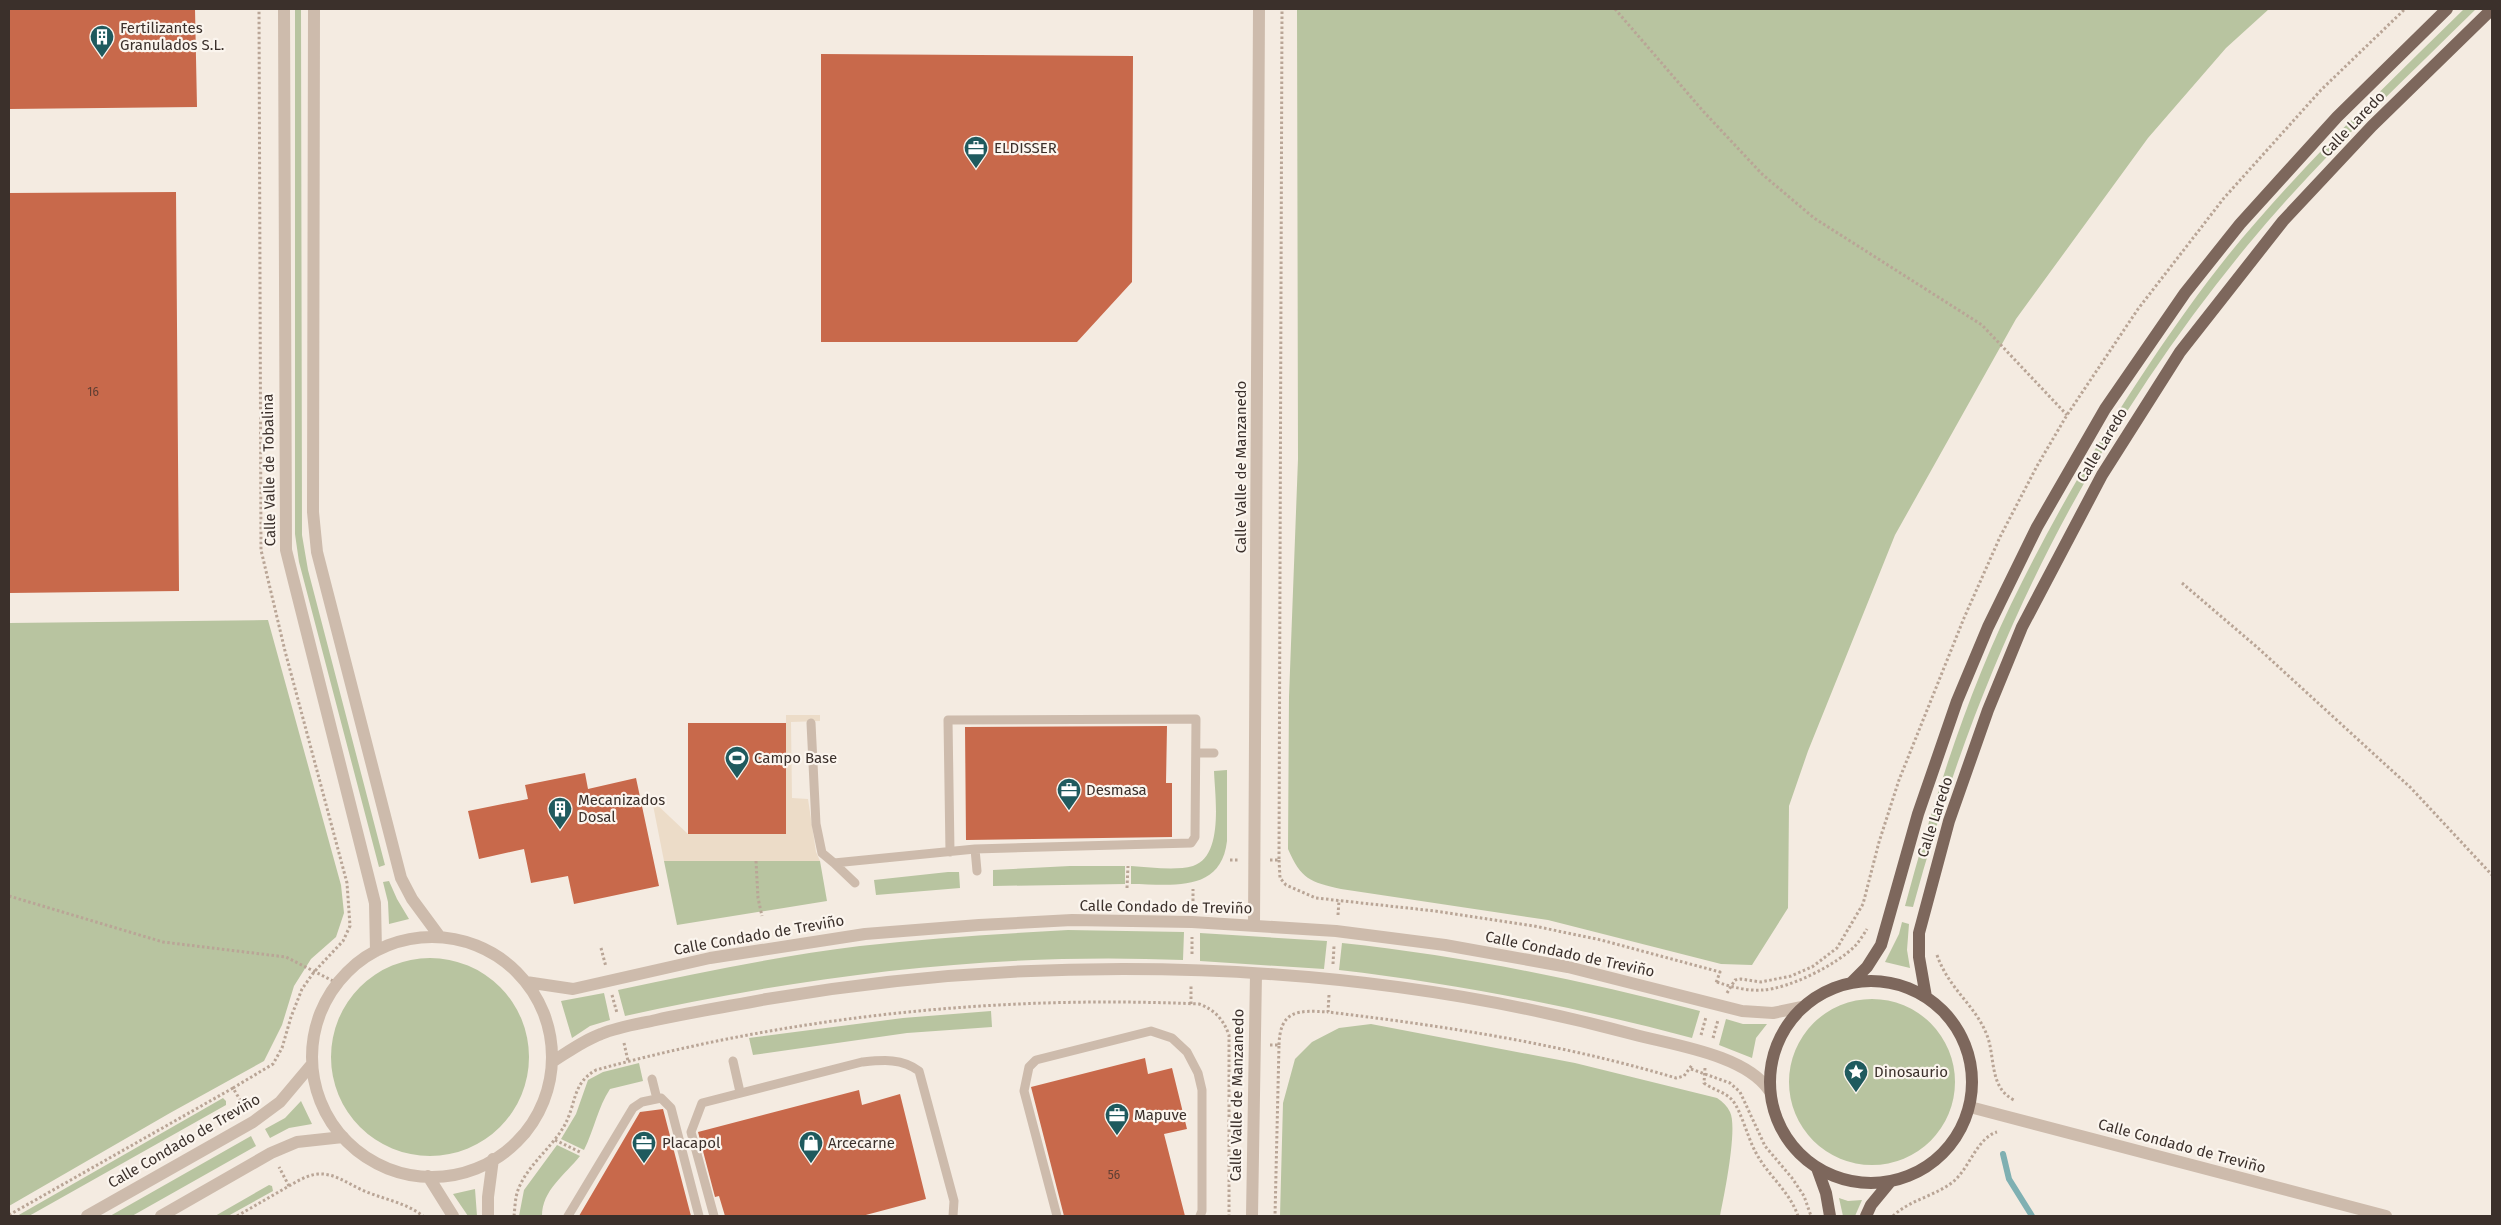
<svg xmlns="http://www.w3.org/2000/svg" width="2501" height="1225" font-family="'Fira Sans',sans-serif">
  <rect width="100%" height="100%" fill="#f4ebe1"/>
  <path fill="#b8c4a0" d="M295,9H301L302,535L308,570L385,865L379,867L299,562L295,534Z
    M1297,9H2269L2226,48L2148,138L2016,319L1895,535L1808,751L1789,806L1788,908L1752,965L1721,964L1548,920L1341,889C1310,882 1301,879 1288,849L1289,697L1298,459Z
    M2464,9H2476C2398,86 2317,161 2247,246C2085,443 1979,662 1913,907L1905,906C1935,795 1970,684 2022,582C2060,506 2103,433 2150,363C2183,314 2218,265 2257,221C2322,146 2394,78 2464,9Z
    M268,620L341,885L344,913L336,937L311,959L294,986L282,1025L264,1061L170,1113L9,1206V623Z
    M1227,770V841C1221,894 1170,884 1131,884V866C1150,867 1175,871 1193,866C1224,856 1215,797 1214,771Z
    M664,861H820L827,901L677,925Z
    M1070,866H1125V884L993,886V870Z
    M948,872H959L960,888L876,895L874,880Z
    M389,881L397,899L409,919L389,924L388,902L383,882Z
    M1902,922L1909,924L1907,950L1910,968L1885,962L1899,934Z
    M1068,930L1184,932L1183,960C995,952 808,975 625,1016L618,990C699,973 779,956 860,946C929,938 999,934 1068,930Z
    M1200,933L1327,941L1324,969L1200,961Z
    M1342,943C1464,956 1582,980 1700,1011L1692,1038C1576,1007 1459,984 1339,970Z
    M331 1057a99 99 0 1 1 198 0a99 99 0 1 1-198 0Z
    M604,993L610,1020L590,1026L572,1038L561,1001Z
    M1789 1082a83 83 0 1 1 166 0a83 83 0 1 1-166 0Z
    M991,1011L992,1027L907,1033L753,1055L749,1038L903,1018Z
    M1726,1019L1743,1024H1767L1756,1038L1752,1058L1719,1045Z
    M1371,1024L1575,1063L1717,1098C1723,1102 1727,1106 1730,1112C1738,1128 1724,1196 1720,1216H1280L1283,1103L1295,1059L1312,1042L1339,1028Z
    M639,1063L643,1081L610,1089C598,1107 594,1130 584,1150L561,1139L576,1114L588,1080L603,1072Z
    M223,1098L226,1101V1105L29,1216H17Z
    M301,1101L312,1124L289,1128L270,1138L265,1129L285,1118Z
    M251,1136L256,1146L132,1216H110Z
    M557,1145L580,1156C565,1175 542,1190 542,1216H519L524,1190Z
    M269,1185L272,1186L273,1191L228,1216H215Z
    M475,1189L477,1216H468L453,1194Z
    M1839,1198L1848,1201L1862,1200L1855,1216H1843Z"/>
  <path fill="#ecdcc8" d="M786,715H820V721L791,722L792,798L808,799L816,852L820,861H664L652,800L688,834H786Z"/>
  <g fill="none" stroke-linecap="round" stroke-linejoin="round">
    <path stroke="#7fb0b2" stroke-width="6" d="M2003,1154L2009,1179L2032,1216"/>
  </g>
  <path fill="#c8694b" d="M9,9H195L197,107L9,109Z
    M821,54L1133,56L1132,282L1077,342H821Z
    M176,192L179,591L9,593V193Z
    M688,723H786V834H688Z
    M1167,726L1166,783H1172V837L966,840L965,727Z
    M585,773L588,789L636,778L659,886L574,904L568,876L531,883L524,849L479,859L468,811L528,799L525,785Z
    M1145,1058L1148,1074L1172,1068L1187,1129L1164,1134L1185,1216H1064L1031,1087Z
    M859,1090L862,1105L900,1094L926,1199L862,1216H725L719,1196L715,1197L698,1132Z
    M663,1109L691,1216H579L640,1112Z"/>
  <g fill="none" stroke-linecap="round" stroke-linejoin="round">
    <path stroke="#b9a596" stroke-width="3" stroke-dasharray="2.5 2.5" stroke-linecap="butt" d="M1615,9L1703,111L1762,174L1814,218L1982,325L2067,415
      M2182,583L2258,648L2411,788L2492,875
      M1230,860H1239
      M1270,860H1279L1282,9
      M1279,860L1280,878L1286,885L1316,898L1435,911L1534,926L1601,940L1720,972L1716,983
      M756,861L758,898L762,916
      M1127,888L1128,866
      M9,896L163,942L286,957L337,983
      M1193,906V889
      M1338,915L1339,900
      M601,948L606,967
      M1192,954V937
      M1937,955C1949,990 1977,1006 1988,1038C1995,1060 1990,1088 2014,1100
      M1333,964L1334,946
      M1717,982C1731,987 1747,991 1762,990C1789,989 1838,964 1856,945C1860,940 1864,934 1867,929
      M1727,993L1735,980L1741,979L1761,982L1791,976L1812,967L1837,948L1863,904L1879,842L1899,780L1964,618L2000,537L2037,466L2067,415L2138,309L2224,198L2321,90L2405,9
      M612,995L617,1013
      M1329,995L1328,1012C1445,1026 1562,1044 1676,1078L1684,1076L1692,1065
      M1191,1004V985
      M1701,1035L1706,1017
      M1713,1038L1718,1020
      M624,1043L628,1061
      M1270,1045H1279L1275,1216
      M1279,1045C1280,1010 1298,1010 1328,1012
      M1705,1068L1704,1083C1713,1090 1726,1092 1733,1101C1741,1111 1748,1138 1755,1151C1767,1175 1789,1190 1798,1216
      M1691,1069L1730,1083L1740,1092L1765,1146L1792,1178L1804,1196L1811,1216
      M233,1088L273,1064L282,1048L291,1017L302,989L314,972L343,941L350,926L347,883L285,651L261,550L259,9
      M555,1140L582,1153
      M289,1186C298,1181 307,1175 318,1174C334,1173 347,1183 362,1190C382,1199 405,1202 423,1216
      M9,1215L233,1088L246,1110
      M237,1216L289,1186L279,1167
      M514,1216C515,1208 515,1198 518,1190C527,1166 550,1149 563,1128C577,1105 571,1084 596,1070C792,1016 996,995 1199,1004C1215,1010 1223,1019 1229,1035V1216
      M1893,1216C1911,1199 1936,1196 1954,1181C1970,1167 1977,1138 1997,1132"/>
    <path stroke="#cdbbac" stroke-width="9" d="M811,723L816,824L822,853L834,863
      M1196,753H1214
      M975,849L977,871
      M855,883L834,863L975,849L1191,843L1195,837L1196,719L948,720L950,852
      M733,1061L740,1092
      M652,1079L657,1099
      M568,1216L633,1108L642,1102L661,1098L671,1108L699,1216
      M714,1216L691,1132L702,1103L862,1062C883,1060 902,1058 919,1071L954,1201L953,1216
      M1057,1216L1024,1091L1029,1067L1036,1060L1151,1031L1172,1038L1187,1052L1198,1073L1202,1090V1211L1200,1216"/>
    <path stroke="#cdbbac" stroke-width="12" d="M284,9L286,550L375,903L376,951
      M314,9L313,512L317,552L401,878L412,899L440,937
      M1254,925L1259,9
      M312 1057a120 120 0 1 1 240 0a120 120 0 1 1-240 0Z
      M526,982L573,989L710,958L865,934L979,925L1072,920L1192,922L1336,931L1445,945L1568,967L1742,1011L1773,1013L1802,1007
      M552,1062C568,1052 584,1040 601,1034C618,1027 638,1024 656,1020C693,1012 730,1006 767,999C1049,951 1355,959 1632,1034C1672,1045 1744,1054 1769,1090
      M1970,1107L2386,1216
      M428,1176L453,1216
      M87,1216L253,1122L280,1102L312,1064
      M161,1216L271,1153L297,1142L343,1137
      M488,1216V1197L493,1159
      M1252,1216L1256,974"/>
    <path stroke="#7d675c" stroke-width="12" d="M1770 1082a101 101 0 1 1 202 0a101 101 0 1 1-202 0Z
      M1852,982L1867,967L1881,945L1918,814L1957,701L1988,627L2037,527L2105,409L2185,293L2240,224L2337,117L2447,9
      M1926,997L1919,957V933L1949,821L1988,710L2022,627L2102,475L2180,352L2283,221L2372,126L2492,9
      M1817,1168L1826,1193L1830,1216
      M1866,1216L1871,1205L1890,1182"/>
  </g>
  <defs>
    <symbol id="building-pin" viewBox="-11 -11 22 30"><path d="M0 17L-7.5 6A9.5 9.5 0 1 1 7.5 6Z" fill="#1f5a5e" stroke="#fbf5ee"/><path d="M-4-6H4V6H1V3H-1V6H-4ZM-2.5-4.3h1.7v1.8h-1.7ZM.8-4.3h1.7v1.8H.8ZM-2.5-1h1.7V.8h-1.7ZM.8-1h1.7V.8H.8Z" fill="#fff"/></symbol>
    <symbol id="office-pin" viewBox="-11 -11 22 30"><path d="M0 17L-7.5 6A9.5 9.5 0 1 1 7.5 6Z" fill="#1f5a5e" stroke="#fbf5ee"/><path d="M-6-3h4V-5.5h4V-3h4V5H-6ZM-1-4.5V-3h2v-1.5ZM-6 0V1H6V0Z" fill="#fff"/></symbol>
    <symbol id="stadium-pin" viewBox="-11 -11 22 30"><path d="M0 17L-7.5 6A9.5 9.5 0 1 1 7.5 6Z" fill="#1f5a5e" stroke="#fbf5ee"/><path d="M0-5a6.5 5 0 1 0 0 10a6.5 5 0 1 0 0-10ZM-3.5-1.8h7v3.6h-7Z" fill="#fff"/></symbol>
    <symbol id="sight-pin" viewBox="-11 -11 22 30"><path d="M0 17L-7.5 6A9.5 9.5 0 1 1 7.5 6Z" fill="#1f5a5e" stroke="#fbf5ee"/><path d="M0-6L1.8-2.2L6-1.7L2.9 1.2L3.7 5.4L0 3.3L-3.7 5.4L-2.9 1.2L-6-1.7L-1.8-2.2Z" fill="#fff"/></symbol>
    <symbol id="shop-pin" viewBox="-11 -11 22 30"><path d="M0 17L-7.5 6A9.5 9.5 0 1 1 7.5 6Z" fill="#1f5a5e" stroke="#fbf5ee"/><path d="M-5-2.5h2.3a2.7 3.5 0 0 1 5.4 0H5L5.5 6h-11ZM-1.5-2.5h3a1.5 2.3 0 0 0-3 0Z" fill="#fff"/></symbol>
  </defs>
  <g fill-rule="evenodd">
    <use href="#building-pin" x="88" y="23" width="28" height="38"/>
    <use href="#office-pin" x="962" y="134" width="28" height="38"/>
    <use href="#stadium-pin" x="723" y="744" width="28" height="38"/>
    <use href="#office-pin" x="1055" y="776" width="28" height="38"/>
    <use href="#building-pin" x="546" y="795" width="28" height="38"/>
    <use href="#sight-pin" x="1842" y="1058" width="28" height="38"/>
    <use href="#office-pin" x="1103" y="1101" width="28" height="38"/>
    <use href="#office-pin" x="630" y="1129" width="28" height="38"/>
    <use href="#shop-pin" x="797" y="1129" width="28" height="38"/>
  </g>
  <g text-anchor="middle" stroke-width="4.5" stroke-linejoin="round" paint-order="stroke">
    <g font-size="12" fill="#5e3e33">
      <text x="93" y="396">16</text>
      <text x="1114" y="1179">56</text>
    </g>
    <g font-size="15" fill="#3b302b" stroke="#fbf5ee" text-anchor="start">
      <text x="120" y="33">Fertilizantes<tspan x="120" dy="17">Granulados S.L.</tspan></text>
      <text x="994" y="153">ELDISSER</text>
      <text x="754" y="763">Campo Base</text>
      <text x="1086" y="795">Desmasa</text>
      <text x="578" y="805">Mecanizados<tspan x="578" dy="17">Dosal</tspan></text>
      <text x="1874" y="1077">Dinosaurio</text>
      <text x="1134" y="1120">Mapuve</text>
      <text x="662" y="1148">Placapol</text>
      <text x="828" y="1148">Arcecarne</text>
    </g>
    <g font-size="15" fill="#3b302b" stroke="#fbf5ee">
      <text transform="translate(2353 124) rotate(-46)" y="5">Calle Laredo</text>
      <text transform="translate(2102 445) rotate(-59)" y="5">Calle Laredo</text>
      <text transform="translate(1241 467) rotate(-90)" y="5">Calle Valle de Manzanedo</text>
      <text transform="translate(269 470) rotate(-91)" y="5">Calle Valle de Tobalina</text>
      <text transform="translate(1935 817) rotate(-72)" y="5">Calle Laredo</text>
      <text transform="translate(1166 907) rotate(1)" y="5">Calle Condado de Treviño</text>
      <text transform="translate(759 935) rotate(-10)" y="5">Calle Condado de Treviño</text>
      <text transform="translate(1570 954) rotate(12)" y="5">Calle Condado de Treviño</text>
      <text transform="translate(1237 1095) rotate(-89)" y="5">Calle Valle de Manzanedo</text>
      <text transform="translate(184 1141) rotate(-30)" y="5">Calle Condado de Treviño</text>
      <text transform="translate(2182 1146) rotate(15)" y="5">Calle Condado de Treviño</text>
    </g>
  </g>
  <rect width="2501" height="1225" fill="none" stroke="#3b302b" stroke-width="20"/>
</svg>
